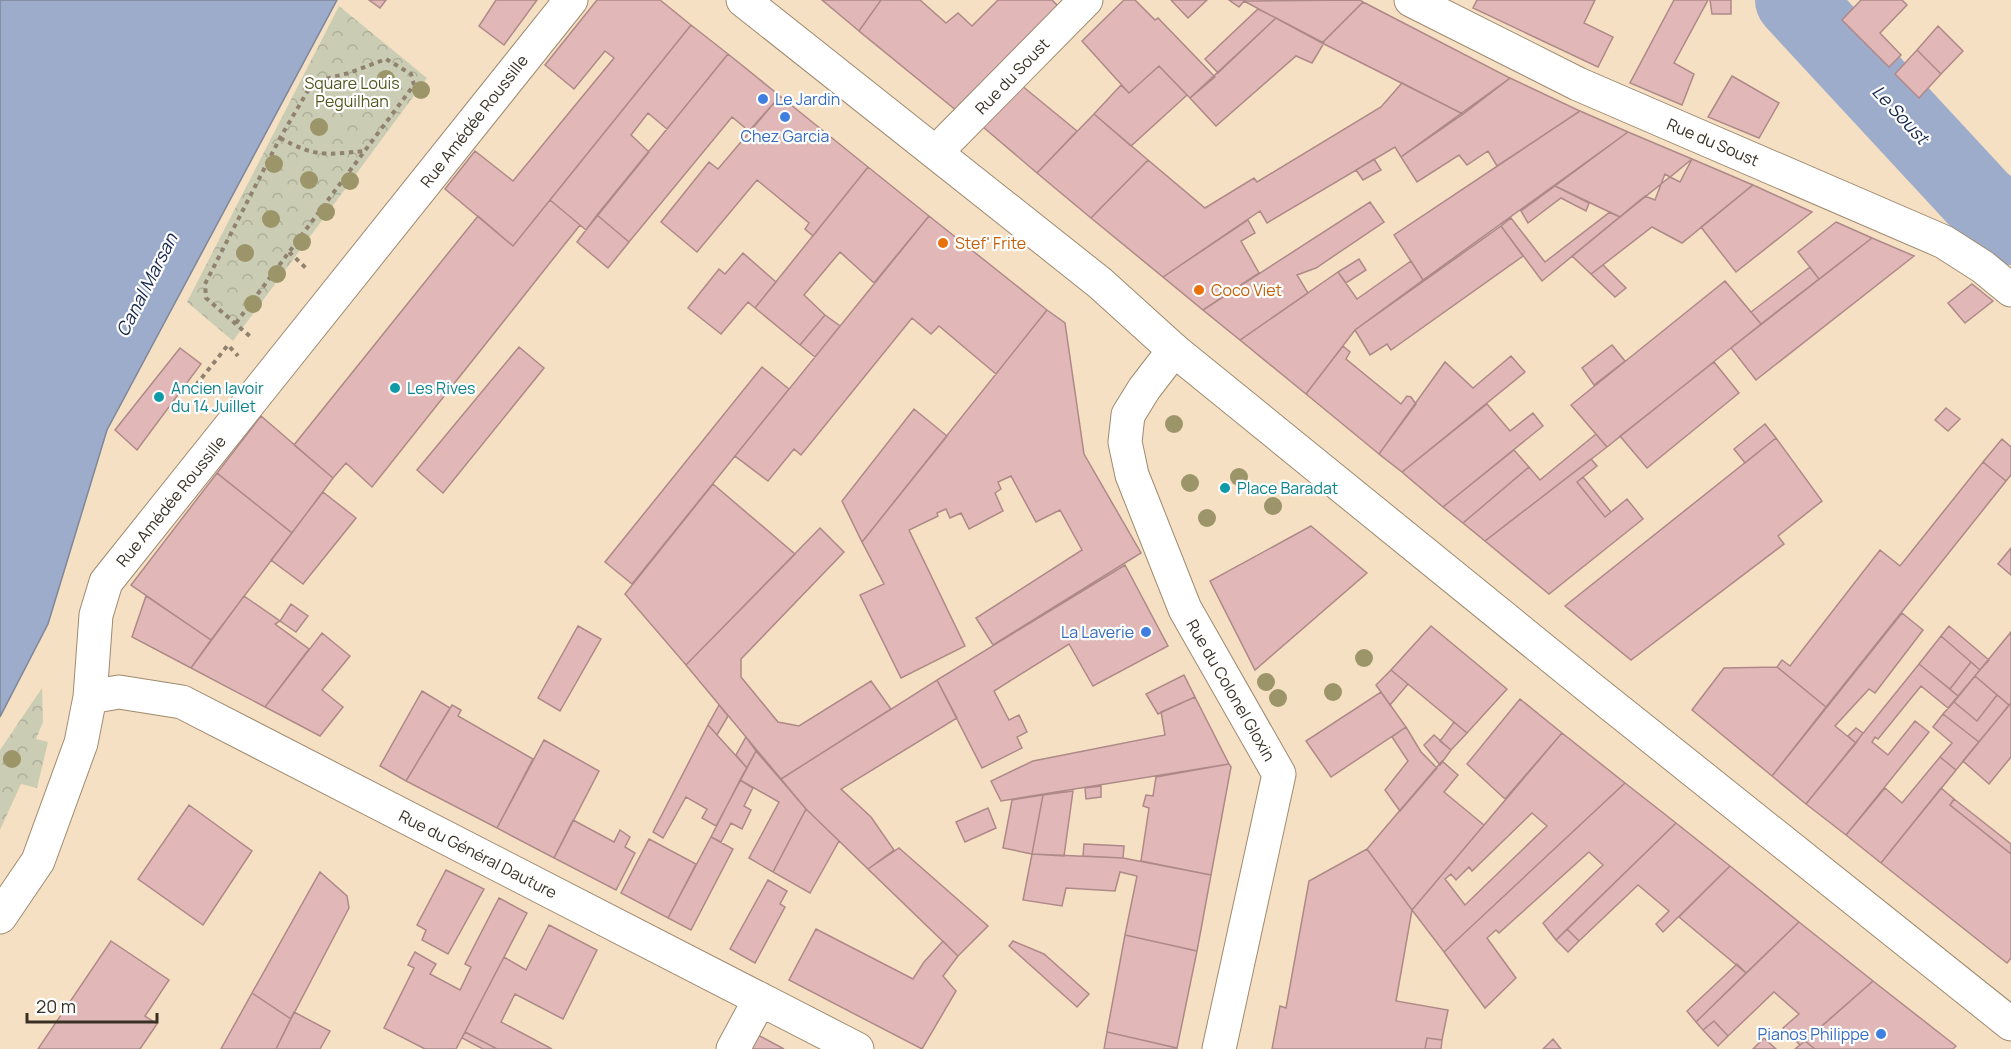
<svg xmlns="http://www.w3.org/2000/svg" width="2011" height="1049" font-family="Manrope,sans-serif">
  <defs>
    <pattern id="park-crowns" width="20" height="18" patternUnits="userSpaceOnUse" patternTransform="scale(1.5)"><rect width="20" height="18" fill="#cacdb4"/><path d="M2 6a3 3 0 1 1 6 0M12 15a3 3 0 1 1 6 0" fill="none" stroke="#aeb09b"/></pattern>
  </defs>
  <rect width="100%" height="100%" fill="#f6e0c3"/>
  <path fill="url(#park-crowns)" d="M339,6L427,78L233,341L187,302Z
    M42,688L43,722L36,739L48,742L37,788L21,784L0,830V750Z"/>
  <path fill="#9cacca" stroke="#7f8799" stroke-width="1.5" d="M0,0H337L107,430L48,624L0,717Z"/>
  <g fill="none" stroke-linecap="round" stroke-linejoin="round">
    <path stroke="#9cacca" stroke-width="78" d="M1794,0L1981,202L2011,226"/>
  </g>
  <path fill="#e1b8b7" stroke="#ae8988" stroke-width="1.5" fill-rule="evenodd" d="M369,0H386L380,8Z
    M496,0H537L504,45L479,26Z
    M597,0H660L691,25L513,246L445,189L475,151L513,181L614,58L605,51L574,89L545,65Z
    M822,0H881L859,31Z
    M881,0H920L946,23L958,13L972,26L998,0H1052L1058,6L957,111L859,31Z
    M1124,0H1135L1155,20L1158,18L1215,77L1190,98L1159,66L1129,93L1082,41Z
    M1171,0H1207L1188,18Z
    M1229,0H1245L1239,7Z
    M1360,0L1363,2L1322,43L1244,1Z
    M1477,0H1595L1584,23L1613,37L1598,67L1473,8Z
    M1674,0H1708L1674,63L1694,74L1682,105L1630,83Z
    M1710,0H1731V14H1712Z
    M1861,0H1902L1907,5L1880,33L1901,55L1889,67L1842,20Z
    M1363,2L1510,78L1463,114L1322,43Z
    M1258,9L1276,18L1218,73L1205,59Z
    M1276,18L1324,43L1312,63L1296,56L1216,126L1190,98Z
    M691,25L728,54L667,129L648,113L631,135L649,152L586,230L550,200Z
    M1938,26L1963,51L1941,74L1917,50Z
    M1917,50L1941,74L1919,98L1895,74Z
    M728,54L780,96L749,131L732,117L629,242L597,215Z
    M1159,66L1187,95L1131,146L1094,114L1121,85L1129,93Z
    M1732,76L1779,103L1759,138L1708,117Z
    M1510,78L1580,111L1497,166L1488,151L1467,165L1459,155L1417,182L1401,157Z
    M1402,83L1463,114L1401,157L1395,147L1267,223L1260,211L1163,277L1091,218L1148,160L1205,208L1254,178L1257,182L1381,107Z
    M1021,85L1077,131L1037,173L983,127Z
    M780,96L868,167L813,236L805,229L809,223L757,180L697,252L661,222L709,162L718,169Z
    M1580,111L1628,132L1423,280L1394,235Z
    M1094,114L1148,160L1091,218L1037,173Z
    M1628,132L1692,159L1670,177L1665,174L1661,184L1620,217L1555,186Z
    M1374,159L1381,170L1363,180L1356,170Z
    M1692,159L1753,185L1682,243L1652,227L1591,274L1572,256L1645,196L1655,200L1661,184L1670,177L1680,182Z
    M868,167L929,216L874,283L840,252L804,295L825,315L800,345L755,308Z
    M1753,185L1812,212L1736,272L1701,227Z
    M1555,186L1589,203L1586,211L1561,198L1528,223L1521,211Z
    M550,200L580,225L372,487L346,463L333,478L294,445L478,216L513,246Z
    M1370,202L1384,222L1316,268L1297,275L1308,293L1240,340L1203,310Z
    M1610,212L1620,217L1542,281L1501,226L1511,218L1545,262Z
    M597,215L629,242L608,268L577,242Z
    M929,216L1047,310L996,374L939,326L931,334L912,318L801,455L794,449L768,481L735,456Z
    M1248,220L1255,233L1241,241L1259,273L1203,310L1163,277Z
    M1836,222L1872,238L1819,279L1798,252Z
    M1501,226L1523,256L1391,350L1387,344L1370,355L1355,330Z
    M1872,238L1914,256L1756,380L1731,348Z
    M743,253L776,282L755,308L748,302L721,334L688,308L719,269L725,274Z
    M1359,259L1366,270L1346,283L1338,272Z
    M1411,261L1423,280L1355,330L1306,394L1240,340L1338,272L1357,299Z
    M1603,265L1626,288L1615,297L1591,274Z
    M1810,267L1819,279L1761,324L1751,312Z
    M1725,281L1761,324L1607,447L1571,405Z
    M1972,284L1993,301L1965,323L1948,303Z
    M1047,310L1065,323L1084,454L1141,553L993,645L976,618L1082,550L1060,510L1036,522L1011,476L998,482L1001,489L995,493L1003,511L969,529L961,513L950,518L946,509L937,513L938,516L909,530L965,646L901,678L860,595L884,584L862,542Z
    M825,315L840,326L815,357L800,345Z
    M1612,345L1625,361L1594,385L1582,368Z
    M1343,346L1350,352L1346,359L1401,404L1407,396L1411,397L1416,404L1379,454L1306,394Z
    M519,347L544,368L443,493L417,470Z
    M180,348L201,364L137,450L115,430Z
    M1511,356L1525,372L1402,472L1379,454L1445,362L1473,388Z
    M1714,362L1739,393L1647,468L1620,436Z
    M762,367L789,389L632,584L605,562Z
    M1487,404L1510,431L1533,413L1543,426L1443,507L1402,472Z
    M1946,408L1960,419L1948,431L1935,420Z
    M914,409L947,436L862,542L842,501Z
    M261,416L333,478L292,533L217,473Z
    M1765,424L1776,438L1745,463L1734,449Z
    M1596,434L1607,447L1485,541L1463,523L1529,467L1540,480Z
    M1776,438L1822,501L1778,536L1784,544L1631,660L1565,606Z
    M2002,439L2011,447V475L2006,481L1983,462Z
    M1514,450L1529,467L1463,523L1443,507Z
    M1591,459L1597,466L1577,482L1605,517L1627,499L1643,519L1549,594L1485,541Z
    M1983,462L2006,481L1826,707L1777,667L1782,660L1790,666L1880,550L1900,566Z
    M217,473L292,533L211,640L131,585Z
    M1583,477L1611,512L1605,517L1577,482Z
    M713,484L795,554L686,665L625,594Z
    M323,492L356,518L303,584L271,560Z
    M1311,526L1367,573L1255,670L1210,581Z
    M820,528L844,552L741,659V677L778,722L799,726L871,681L891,709L781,779L686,665Z
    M2011,548V575L1998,564Z
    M1125,565L1168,646L1093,686L1069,644L994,691L1009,720L1019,715L1027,732L1017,737L1022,748L982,768L937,680Z
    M146,596L211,640L191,668L132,637Z
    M244,596L280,621L275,624L309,649L265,707L191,668Z
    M291,604L308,616L296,632L280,621Z
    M1902,613L1923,630L1875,693L1869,689L1835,726L1856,743L1806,804L1772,776Z
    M578,626L601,639L560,711L538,698Z
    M1431,626L1507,689L1467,733L1391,670Z
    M1949,626L1989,660L1980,670L1941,636Z
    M2011,632V703L2009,705L1975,676Z
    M322,633L350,656L322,690L343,707L320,736L265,707Z
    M1941,636L1971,662L1950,689L1919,664Z
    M1971,662L1980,670L1958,696L1950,689Z
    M1919,664L1958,696L1948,708L1921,686L1878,739L1875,737L1872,742L1888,755L1915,721L1929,732L1846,835L1806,804Z
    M1777,667L1826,707L1772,776L1692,710L1724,668Z
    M1391,670L1408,684L1390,705L1376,685Z
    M1184,675L1195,697L1158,714L1146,694Z
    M1975,676L1997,695L1977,721L1954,702Z
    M937,680L957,718L841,789L871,817L894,850L868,869L806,809L781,779Z
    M422,691L450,708L406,781L380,766Z
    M1381,692L1406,727L1331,777L1306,741Z
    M1997,695L2009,705L1979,742L1943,714L1954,702L1977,721Z
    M1195,697L1229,764L1001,801L991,781L1033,761L1165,735L1161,712Z
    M1520,699L1562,733L1505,799L1467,764Z
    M2011,703V757L1989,784L1963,761Z
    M452,705L461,710L458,716L533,759L497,828L406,781Z
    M719,705L728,716L717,735L708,725Z
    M1943,714L1979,742L1956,770L1940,757L1952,743L1933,727Z
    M1454,722L1467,733L1451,750L1440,741Z
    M708,725L747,768L716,826L702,818L707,809L686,797L663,838L653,832Z
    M1406,727L1421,752L1437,768L1400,811L1385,790L1408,761L1392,737Z
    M1856,728L1863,733L1856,743L1848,736Z
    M1562,733L1625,783L1444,952L1412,910ZM1532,813L1547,826L1465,905L1445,879L1451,874L1456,880L1469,867L1472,871Z
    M1434,735L1451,750L1440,765L1424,745Z
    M746,737L756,751L747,768L736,755Z
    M544,740L599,771L554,858L497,828Z
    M756,751L806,809L773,872L749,858L779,802L740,780Z
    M1940,757L1956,770L1881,863L1846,835L1885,788L1902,803Z
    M1442,761L1458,775L1444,792L1484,825L1412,910L1367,849Z
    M1229,764L1231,767L1211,875L1141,861L1149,808L1143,806L1146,795L1153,796L1156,777Z
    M740,780L753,788L744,806L751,810L742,829L731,823L721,842L711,837Z
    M1625,783L1676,823L1556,940L1543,923L1603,865L1589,852L1499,933L1496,930L1487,938L1516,978L1485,1008L1444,952Z
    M1101,786V797L1086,799L1085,788Z
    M1941,788L1954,799L1950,805L2011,854V958L2007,963L1881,863Z
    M1073,791L1064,856L1032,854L1043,795Z
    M1043,795L1032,854L1003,848L1012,800Z
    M1954,799L2011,844V854L1950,805Z
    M189,805L252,851L203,925L138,879Z
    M988,808L996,828L965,842L956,822Z
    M806,809L839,841L810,893L773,872Z
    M573,820L614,842L620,830L630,837L625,847L635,853L616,890L554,858Z
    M1676,823L1730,866L1663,932L1656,924L1669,911L1638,885L1579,941L1567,929Z
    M711,837L733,849L691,930L668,918Z
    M649,839L696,864L668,918L621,893Z
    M1084,844L1124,846L1123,858L1083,856Z
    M899,848L988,926L958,956L868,869Z
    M1367,849L1412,910L1396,1001L1448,1010L1442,1040L1427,1038L1425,1049H1272L1280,1006L1286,1008L1309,881Z
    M1032,854L1123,858L1211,875L1197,951L1125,935L1137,876L1120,872L1115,891L1066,888L1062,906L1023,900Z
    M1730,866L1799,922L1746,973L1679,917Z
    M446,870L484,889L448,954L422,940L426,930L417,925Z
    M320,872L347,896L349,908L291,1019L252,993Z
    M768,880L787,891L780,904L785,907L755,963L730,949Z
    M499,898L527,913L456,1049H425L384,1028L414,968L408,965L415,952L436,964L430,974L460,990L471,967L465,964Z
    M1799,922L1873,981L1800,1045L1783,1028L1799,1014L1774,992L1728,1036L1714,1021L1703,1030L1696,1022Z
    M549,925L597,950L563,1019L515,994L501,1022L552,1049H497L465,1032L504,957L526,970Z
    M816,929L913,979L924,962L943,941L958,956L943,976L956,991L922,1049L789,980Z
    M1567,929L1579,941L1568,952L1556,940Z
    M1125,935L1197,951L1177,1048L1107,1032Z
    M111,941L169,980L145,1016L157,1024L140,1049H38Z
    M1013,941L1044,954L1089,994L1077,1007L1009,946Z
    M1737,964L1746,973L1696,1022L1687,1011Z
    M1873,981L1956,1046L1953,1049H1815L1805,1041Z
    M252,993L291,1019L276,1049H221Z
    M294,1012L330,1031L320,1049H276Z
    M1714,1021L1728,1036L1718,1046L1703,1030Z
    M465,1032L497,1049H483L462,1038Z
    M1107,1032L1177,1048V1049H1104Z
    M758,1035L784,1049H750Z
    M1427,1038L1442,1040L1441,1049H1425Z
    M1764,1038L1776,1049H1753Z
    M1553,1039L1561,1049H1543Z
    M1805,1041L1815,1049H1795Z"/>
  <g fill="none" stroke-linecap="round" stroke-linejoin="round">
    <defs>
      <path id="minor" d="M1411,0L1578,84L1944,242L1983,267L2011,290
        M936,152L1086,0
        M1174,350L1144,389L1128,415L1125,442L1132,475L1185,609L1279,774L1219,1049
        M90,697L119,692L182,702L857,1049
        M0,917L38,861L81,743L90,697L96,615L106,582L571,0
        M733,1049L760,999"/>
      <path id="major" d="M743,0L1100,283L1174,350L1589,687L2011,1024"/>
    </defs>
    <use href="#minor" stroke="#9f8a70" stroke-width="35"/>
    <use href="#major" stroke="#9f8a70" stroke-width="35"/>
    <path stroke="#91826f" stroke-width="4" stroke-dasharray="4.5 4.5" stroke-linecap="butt" d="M280,138C315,157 325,155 364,151
      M289,252L306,268
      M236,323L414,85L411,74L386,59L349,73L313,82L280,138L205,284L206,298L253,339
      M196,385L228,345L238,356"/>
    <use href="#minor" stroke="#fff" stroke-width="33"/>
    <use href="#major" stroke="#fff" stroke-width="33"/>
  </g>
  <g fill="#9c9569">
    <circle cx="386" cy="79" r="9"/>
    <circle cx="421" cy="90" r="9"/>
    <circle cx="319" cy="127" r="9"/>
    <circle cx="274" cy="164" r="9"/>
    <circle cx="309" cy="180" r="9"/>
    <circle cx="350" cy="181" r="9"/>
    <circle cx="326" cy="212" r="9"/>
    <circle cx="271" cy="219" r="9"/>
    <circle cx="302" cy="242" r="9"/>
    <circle cx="245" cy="253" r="9"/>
    <circle cx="277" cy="274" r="9"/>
    <circle cx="253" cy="304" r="9"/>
    <circle cx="1174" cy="424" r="9"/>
    <circle cx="1239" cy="477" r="9"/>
    <circle cx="1190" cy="483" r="9"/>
    <circle cx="1273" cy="506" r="9"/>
    <circle cx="1207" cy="518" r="9"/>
    <circle cx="1364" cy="658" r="9"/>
    <circle cx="1266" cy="682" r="9"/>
    <circle cx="1333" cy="692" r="9"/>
    <circle cx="1278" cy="698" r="9"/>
    <circle cx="12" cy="759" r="9"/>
  </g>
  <g fill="#3f7fe0" stroke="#fff" stroke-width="2">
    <circle cx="763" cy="99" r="6"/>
    <circle cx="785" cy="117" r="6"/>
    <circle cx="1146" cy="632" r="6"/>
    <circle cx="1881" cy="1034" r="6"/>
  </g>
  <g fill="#e8710a" stroke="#fff" stroke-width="2">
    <circle cx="943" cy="243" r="6"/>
    <circle cx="1199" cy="290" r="6"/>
  </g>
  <g fill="#0f9aa8" stroke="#fff" stroke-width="2">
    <circle cx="395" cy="388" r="6"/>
    <circle cx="159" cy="397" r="6"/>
    <circle cx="1225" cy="488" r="6"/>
  </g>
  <g text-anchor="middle" stroke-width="4.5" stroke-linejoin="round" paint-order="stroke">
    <g font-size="16" fill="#3a3126" stroke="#fff">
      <text transform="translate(1012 76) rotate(-46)" y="6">Rue du Soust</text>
      <text transform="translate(474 121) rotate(-52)" y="6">Rue Amédée Roussille</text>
      <text transform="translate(1713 142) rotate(23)" y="6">Rue du Soust</text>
      <text transform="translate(171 501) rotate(-51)" y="6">Rue Amédée Roussille</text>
      <text transform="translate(1231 690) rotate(60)" y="6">Rue du Colonel Gloxin</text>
      <text transform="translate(478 854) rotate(27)" y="6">Rue du Général Dauture</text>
    </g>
    <g font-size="16" fill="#53571f" stroke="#fff">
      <text x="352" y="89">Square Louis<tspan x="352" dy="18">Peguilhan</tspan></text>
    </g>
    <g font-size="16" fill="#366cbe" stroke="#fff" text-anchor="end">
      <text x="775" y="105" text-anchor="start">Le Jardin</text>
      <text x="785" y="142" text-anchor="middle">Chez Garcia</text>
      <text x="1134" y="638">La Laverie</text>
      <text x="1869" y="1040">Pianos Philippe</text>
    </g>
    <g font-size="16" fill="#c56008" stroke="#fff" text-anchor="start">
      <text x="955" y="249">Stef' Frite</text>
      <text x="1211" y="296">Coco Viet</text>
    </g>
    <g font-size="16" fill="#0d838f" stroke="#fff" text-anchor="start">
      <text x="171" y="394">Ancien lavoir<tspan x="171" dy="18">du 14 Juillet</tspan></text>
      <text x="407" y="394">Les Rives</text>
      <text x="1237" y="494">Place Baradat</text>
    </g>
    <g font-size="18" font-style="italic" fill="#15274f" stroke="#fff">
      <text transform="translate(1900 115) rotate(47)" y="6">Le Soust</text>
      <text transform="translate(147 285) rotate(-63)" y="6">Canal Marsan</text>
    </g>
  </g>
  <path d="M27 1013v9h130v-9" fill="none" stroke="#3a3126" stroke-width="3"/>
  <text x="36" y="1013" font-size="18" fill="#3a3126" stroke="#ffffff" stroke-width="4.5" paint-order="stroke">20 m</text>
</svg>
